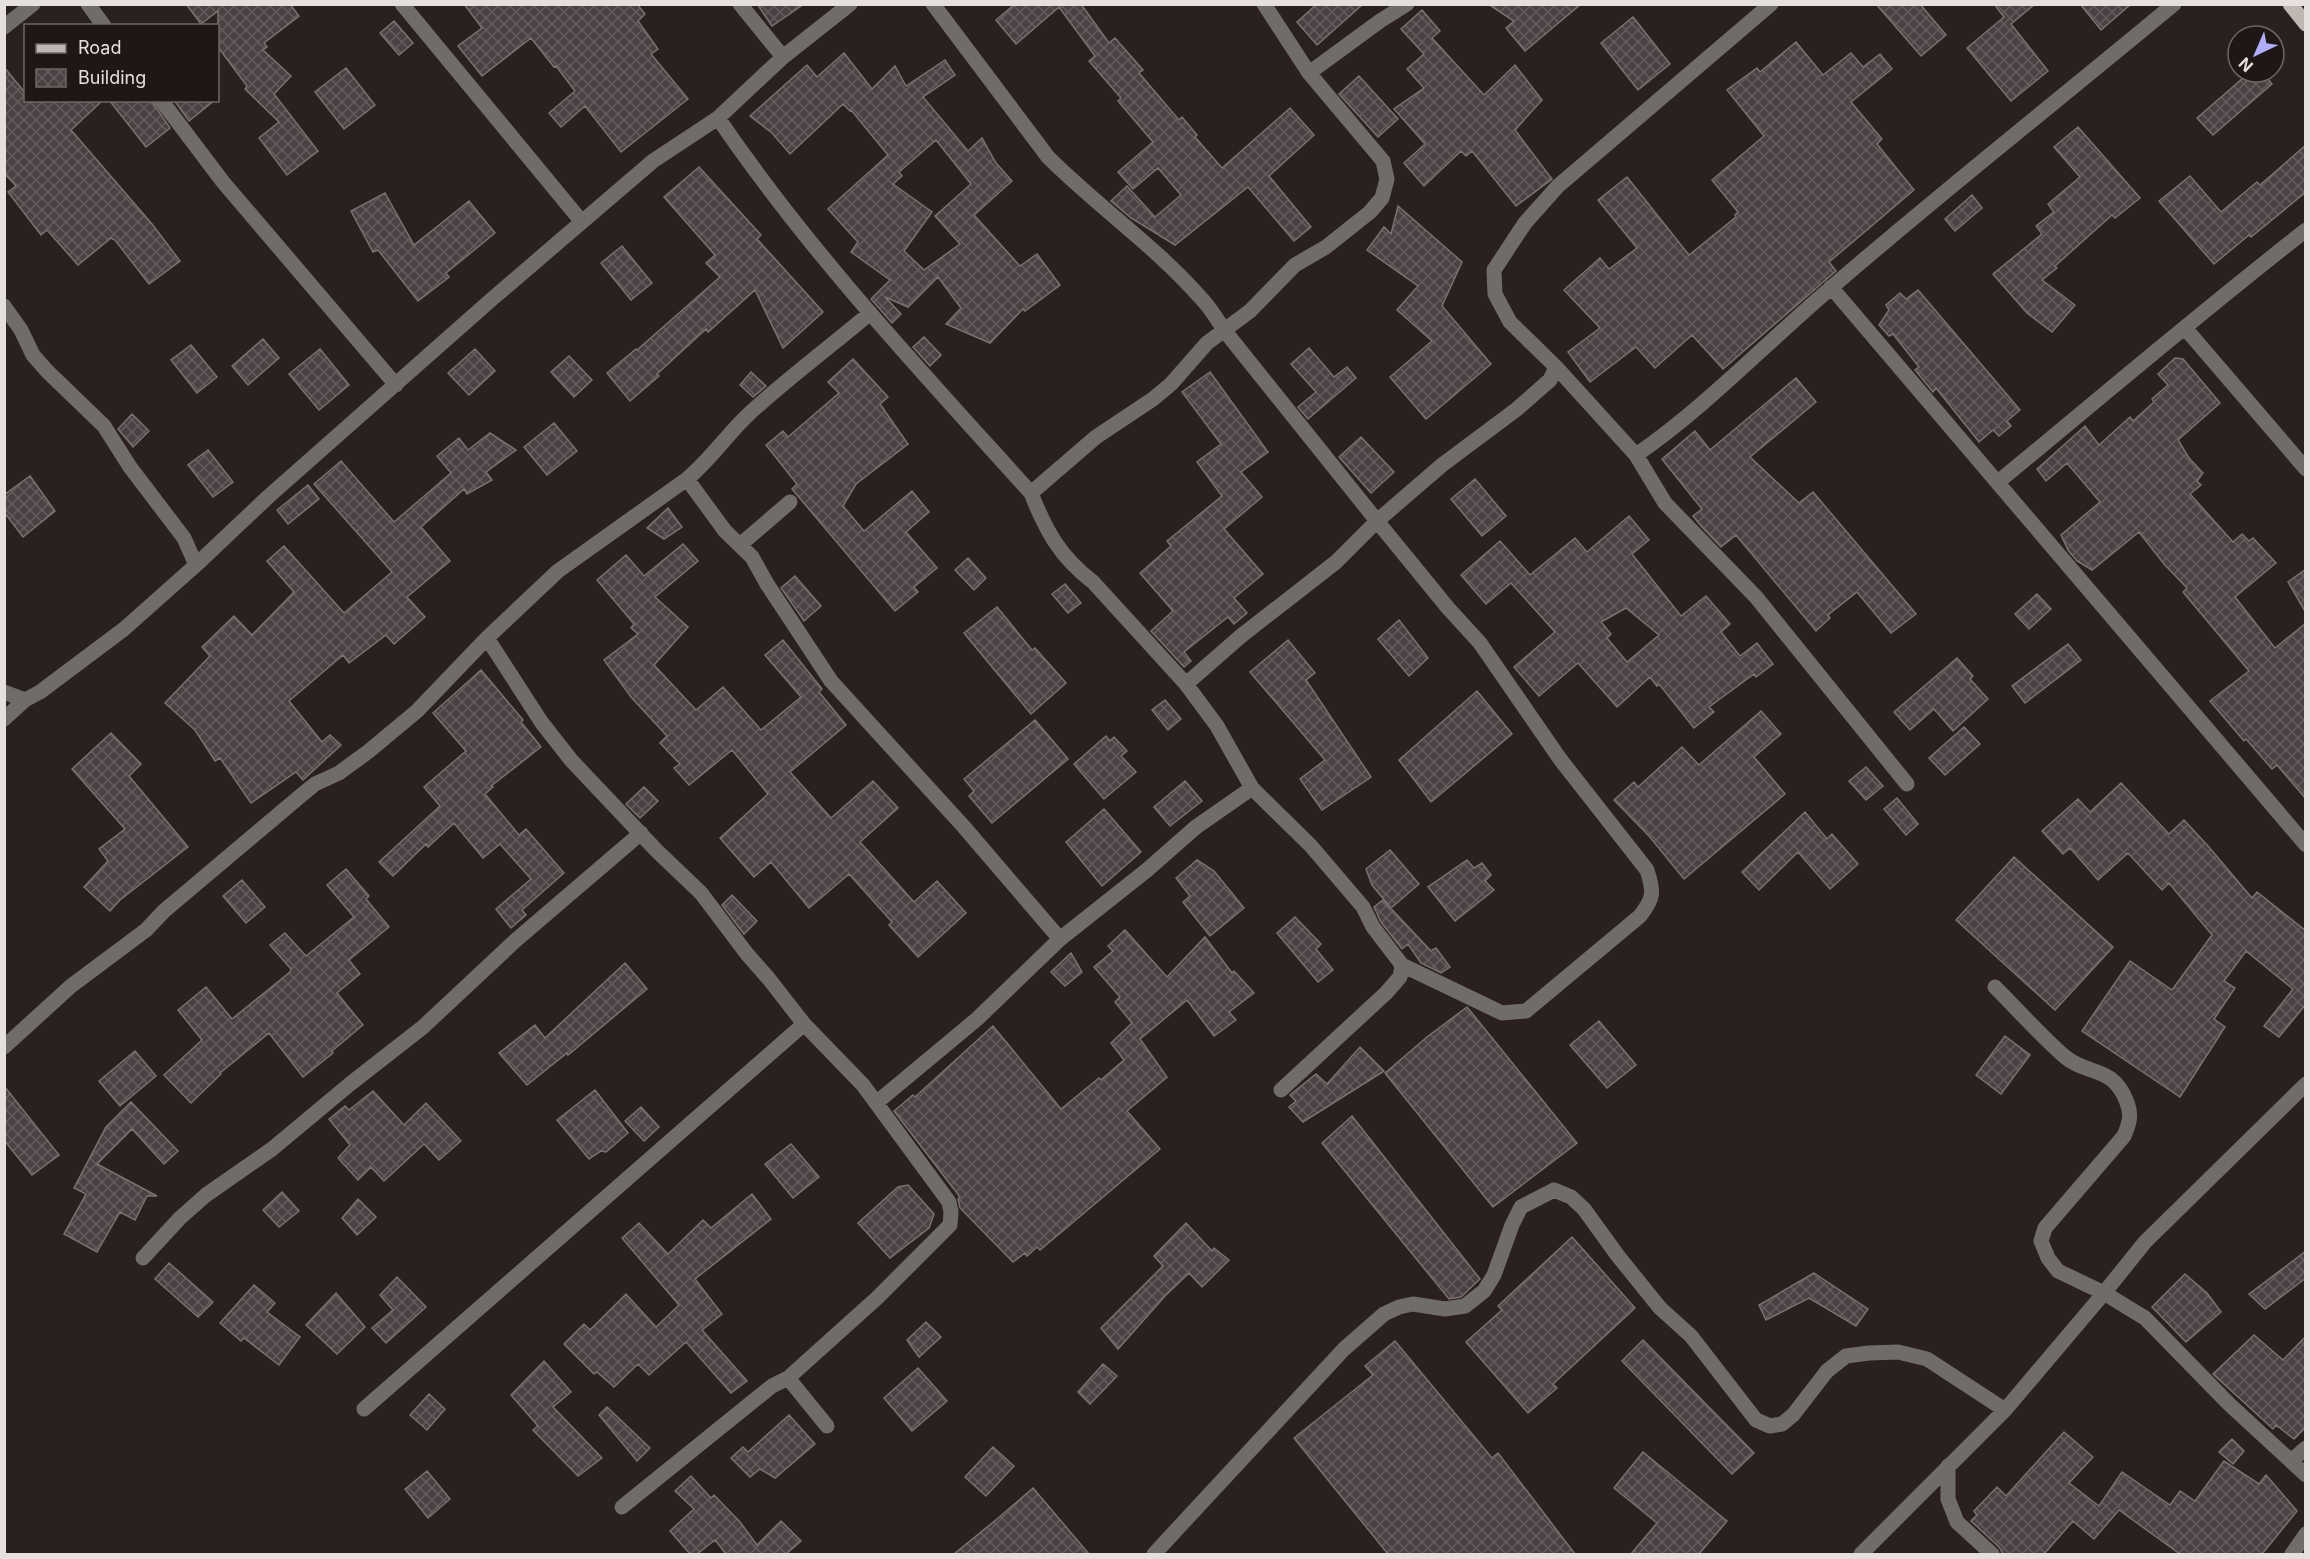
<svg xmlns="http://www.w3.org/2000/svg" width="2310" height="1559" font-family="Inter,sans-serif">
  <defs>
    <pattern id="building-cross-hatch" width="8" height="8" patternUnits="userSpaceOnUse" patternTransform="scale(1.5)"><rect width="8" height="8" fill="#4b4143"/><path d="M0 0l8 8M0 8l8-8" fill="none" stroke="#655c5e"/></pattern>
  </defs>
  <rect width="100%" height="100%" fill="#29201f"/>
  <path fill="url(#building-cross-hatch)" stroke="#7b7072" stroke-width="1.5" fill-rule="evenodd" d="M186,4H290L299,16L264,43L267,47L263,50L291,76L274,94L318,151L287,175L259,138L279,122L245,89L247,86L218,47V11L201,24Z
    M464,4H637L645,14L638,21L658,49L651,54L688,99L621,152L585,106L561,127L549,113L575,91L556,66L554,67L531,38L482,76L458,46L482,28Z
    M757,4H804L772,26Z
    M1015,4H1081L1109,43L1115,38L1143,70L1139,73L1179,120L1182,117L1197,135L1195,137L1222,168L1290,108L1314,135L1269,176L1311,227L1294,241L1248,187L1175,245L1131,218L1111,201L1127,186L1155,217L1181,195L1158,168L1133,189L1118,172L1153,142L1118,101L1121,98L1089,61L1095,56L1059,7L1016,44L996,20Z
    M1317,4H1363L1317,45L1297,22Z
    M1488,4H1581L1525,51L1506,28L1514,21Z
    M1876,4H1920L1946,35L1921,56Z
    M1994,4H2035L2011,24L2048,71L2011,101L1967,48L2004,17Z
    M2080,4H2131L2101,30Z
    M1422,10L1440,31L1432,38L1484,95L1515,65L1542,100L1515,130L1552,179L1516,206L1472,151L1466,156L1461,151L1424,186L1404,163L1425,144L1394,109L1424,88L1407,69L1424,54L1401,29Z
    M1633,17L1670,64L1638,90L1601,43Z
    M394,21L413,43L399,55L380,33Z
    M1796,42L1823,75L1851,53L1863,67L1880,54L1892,69L1851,102L1882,139L1877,144L1914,190L1829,262L1836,271L1723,369L1692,335L1655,368L1636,347L1590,382L1568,352L1600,328L1564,290L1600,258L1609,269L1637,248L1598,200L1627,177L1689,255L1736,217L1735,215L1738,212L1712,180L1764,136L1727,90L1757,68L1760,72Z
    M844,53L872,89L895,66L906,86L945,60L955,75L923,97L968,151L982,138L996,163L1012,181L974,215L1020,266L1037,254L1060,285L1025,311L1023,309L990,343L946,324L961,308L938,277L908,307L885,297L901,314L892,323L871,299L890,280L851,252L858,242L828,209L888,155L851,110L850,111L843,104L790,154L772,133L750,116L807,65L817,77ZM936,140L971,184L935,216L960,244L924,270L904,251L932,212L893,184L902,176L899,172Z
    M4,67L26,94V100H103L71,130L152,224L180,261L149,284L115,240L111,238L78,265L47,230L41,235L8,192L16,186L4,173Z
    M346,68L375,105L344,129L315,92Z
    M2250,72H2262L2272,84L2213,135L2197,118Z
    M1359,76L1398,119L1378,137L1339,94Z
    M109,100H151L170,128L146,147Z
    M174,100H215L189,121Z
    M2078,127L2140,198L2115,218L2112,215L2055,266L2057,268L2042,280L2075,305L2052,332L2027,313L1993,274L2042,234L2036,226L2054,212L2048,204L2080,177L2054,147Z
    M2306,145V192L2251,237L2249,235L2214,264L2159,201L2190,176L2221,212L2257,182L2260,185Z
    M699,167L761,235L757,239L823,312L783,348L755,290L708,332L706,329L657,374L659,376L630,401L607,373L636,349L637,350L720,277L706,263L715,255L664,197Z
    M385,193L414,245L469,201L495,233L446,273L449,277L418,301L378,250L373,252L351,211Z
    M1972,195L1982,208L1955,231L1945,219Z
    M1398,206L1462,262L1442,306L1491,364L1426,419L1390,377L1432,341L1397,310L1418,286L1367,250L1384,227L1391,234Z
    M622,246L652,283L631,300L601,263Z
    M1918,290L2020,410L2007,421L2011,426L1999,436L1993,430L1979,442L1936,388L1933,392L1915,370L1919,367L1893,334L1889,336L1879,325L1889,310L1886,305L1900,293L1906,299Z
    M924,337L941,355L930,366L913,347Z
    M263,339L279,358L248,385L232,366Z
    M191,345L217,377L197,393L171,360Z
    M1309,348L1334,377L1347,367L1356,378L1308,419L1298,407L1316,392L1291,364Z
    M320,349L349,385L319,410L289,374Z
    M475,349L495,371L469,395L448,373Z
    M569,356L592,380L574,397L551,372Z
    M2175,358L2183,359L2220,403L2178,440L2189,458L2203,473L2197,481L2201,485L2190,494L2233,542L2242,534L2249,541L2253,538L2276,563L2235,597L2275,648L2306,623V799L2277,765L2272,769L2246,739L2244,741L2210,701L2249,671L2183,592L2187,588L2164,564L2139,532L2092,570L2077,561L2068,550L2061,535L2100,502L2067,463L2046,481L2037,469L2085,426L2099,445L2130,417L2133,421L2154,402L2152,399L2168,385L2158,374Z
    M853,359L888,397L880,404L908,444L856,484L843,506L864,531L912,491L929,512L906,532L937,568L914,587L918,592L895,611L792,489L797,484L766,445L783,431L788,437L839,393L828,382Z
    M751,372L766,386L753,397L740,385Z
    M1210,372L1268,452L1241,472L1262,497L1224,529L1263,574L1234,598L1247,613L1234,624L1228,617L1184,652L1191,661L1184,667L1151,631L1173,611L1140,573L1171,546L1167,541L1222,496L1197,462L1221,444L1182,392Z
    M1796,378L1816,402L1750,457L1799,503L1813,492L1916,614L1891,633L1857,592L1828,615L1830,618L1816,631L1736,535L1721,547L1702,527L1693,516L1702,509L1662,459L1695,431L1710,450Z
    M132,414L149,431L133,447L118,429Z
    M554,423L577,451L547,475L524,447Z
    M490,433L516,450L486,472L492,480L467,494L464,489L421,527L450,561L407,597L425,617L394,644L386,635L349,663L343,655L289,701L322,742L330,735L341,745L303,780L296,772L251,803L220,758L215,761L195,730L165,703L210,656L202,647L234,616L252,635L294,592L267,561L284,546L344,613L392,572L314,484L341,461L394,522L451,473L437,456L459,438L468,450Z
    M1361,437L1394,472L1371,493L1339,457Z
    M208,450L233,482L213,497L188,465Z
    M30,476L55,511L23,537L4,512V495Z
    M1475,479L1506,516L1482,536L1451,499Z
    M308,485L319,499L288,524L277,510Z
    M668,508L682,527L664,539L647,528Z
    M1629,516L1649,540L1632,554L1681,616L1706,596L1730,624L1721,632L1740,656L1757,643L1773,664L1756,677L1754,674L1709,707L1714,712L1694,728L1659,684L1657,686L1650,677L1617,707L1578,663L1539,696L1514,667L1555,632L1511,583L1486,604L1461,575L1500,541L1530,575L1575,538L1587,552ZM1626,608L1659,635L1627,662L1607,638L1611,634L1601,622Z
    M683,544L698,561L655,597L688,627L654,665L696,710L723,687L761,730L801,697L765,655L783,640L822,689L819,692L846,725L790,772L831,818L873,781L898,808L860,842L914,902L937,881L966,913L918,957L889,925L892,922L849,874L809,908L771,862L754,877L720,838L768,794L732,750L689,785L674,768L680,764L660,743L667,736L631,697L604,660L638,634L631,628L634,624L597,580L626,555L644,576Z
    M968,558L986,578L974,590L955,570Z
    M2306,569V613L2288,582Z
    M795,576L821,606L804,621L781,588Z
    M1065,584L1081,603L1068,613L1052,594Z
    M2037,594L2051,609L2029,629L2015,614Z
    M997,607L1032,650L1035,648L1066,683L1031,714L964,633Z
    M1399,620L1428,658L1409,676L1378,639Z
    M1288,640L1315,673L1306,680L1371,777L1322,810L1300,779L1325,760L1250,672Z
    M2068,644L2081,660L2025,703L2012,686Z
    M1957,658L1973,676L1970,679L1988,699L1953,731L1934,709L1910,730L1894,712Z
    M481,670L523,720L521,722L541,747L491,786L493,787L485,794L519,835L526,829L564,873L522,910L526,915L511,928L496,909L531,879L500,844L483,858L454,823L428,847L426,844L393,876L379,862L440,806L424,787L466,751L433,713Z
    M1477,691L1512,734L1431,802L1399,760Z
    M1165,700L1181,719L1168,730L1152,710Z
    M1761,711L1781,734L1754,757L1785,794L1684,879L1649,836L1614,800L1634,782L1638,787L1682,747L1699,765Z
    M1035,720L1068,759L992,823L969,796L974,791L964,779Z
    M1964,727L1980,744L1945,775L1929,758Z
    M111,733L141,764L129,776L188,847L120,900L110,911L84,887L108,861L99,849L125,829L72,769Z
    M1106,736L1110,741L1114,737L1127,751L1121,756L1136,772L1104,799L1074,764Z
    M1866,767L1883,786L1866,800L1849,781Z
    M1185,781L1202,801L1170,826L1154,807Z
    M2121,783L2169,834L2184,820L2208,846L2252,898L2257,892L2306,931V1004L2279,1037L2264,1026L2293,989L2246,951L2224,981L2235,988L2214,1019L2225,1027L2180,1097L2082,1031L2130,961L2172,990L2212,935L2169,883L2162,890L2128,853L2098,880L2070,848L2063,854L2042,831L2078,799L2090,812Z
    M644,787L658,801L640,818L626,804Z
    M1897,798L1918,824L1906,835L1884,809Z
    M1104,809L1141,852L1102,886L1066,842Z
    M1805,812L1827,839L1832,834L1858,864L1830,889L1798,852L1759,890L1742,872Z
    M1390,850L1419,884L1391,908L1372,885L1366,869Z
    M2014,857L2113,947L2055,1010L1956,920Z
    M1197,860L1214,871L1244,908L1210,936L1183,902L1190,896L1176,878Z
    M1467,860L1474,868L1482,863L1491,875L1485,881L1494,890L1455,921L1428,887Z
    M346,869L369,896L366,899L389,927L349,960L360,974L337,993L363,1025L332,1051L333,1053L303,1077L269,1033L220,1073L221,1074L191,1103L164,1075L202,1040L178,1010L206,987L232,1019L290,972L291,969L270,945L285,933L306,956L354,917L327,885Z
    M242,880L265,907L246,923L223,896Z
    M732,895L757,921L744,934L722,905Z
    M1383,900L1431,951L1436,948L1450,967L1441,973L1421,963L1408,944L1402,949L1381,922L1374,907Z
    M1295,917L1321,944L1316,949L1333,970L1318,982L1277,933Z
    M1125,930L1167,977L1205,937L1232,973L1234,971L1254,993L1229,1012L1236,1020L1214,1036L1187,1000L1140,1039L1167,1077L1127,1111L1160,1149L1040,1250L1037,1247L1027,1256L1025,1253L1013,1262L960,1208L958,1199L960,1197L894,1111L913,1095L915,1097L993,1026L1061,1109L1099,1078L1101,1080L1124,1060L1111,1043L1132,1023L1115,1002L1120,997L1094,967L1113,951L1108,946Z
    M1071,953L1082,972L1065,986L1051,972Z
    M625,963L647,989L568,1055L567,1053L527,1085L499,1053L535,1025L545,1038Z
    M1467,1007L1577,1143L1493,1207L1385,1073L1427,1037Z
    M1599,1021L1636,1065L1607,1088L1570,1045Z
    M2005,1036L2030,1055L2001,1094L1976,1075Z
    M1360,1047L1384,1071L1303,1122L1289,1107L1296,1101L1290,1095L1316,1074L1327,1084Z
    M135,1051L156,1076L120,1106L99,1081Z
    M4,1086L59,1155L32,1175L4,1140Z
    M595,1090L628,1133L606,1152L601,1151L589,1159L557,1120Z
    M373,1091L404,1125L426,1103L461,1141L439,1160L424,1144L384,1181L371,1167L358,1180L338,1158L350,1145L329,1119L345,1106L349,1110Z
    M131,1102L178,1151L164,1164L132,1129L97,1164L157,1196H147L135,1220L120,1212L97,1252L64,1234L86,1194L74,1188L106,1127Z
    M641,1107L659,1127L644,1141L625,1121Z
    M1352,1116L1480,1279L1461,1297L1449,1299L1322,1143Z
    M791,1144L819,1177L793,1198L765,1164Z
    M908,1185L934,1214L929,1228L890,1258L858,1223L898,1187Z
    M282,1192L299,1211L279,1227L263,1210Z
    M752,1194L771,1219L695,1279L722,1314L702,1330L747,1381L731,1393L686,1342L649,1375L638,1364L614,1387L597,1372L594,1374L564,1344L584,1324L590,1330L626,1294L656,1327L679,1305L622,1238L639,1223L668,1254L703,1220L711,1228Z
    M358,1199L376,1217L357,1235L342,1218Z
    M1186,1223L1212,1251L1214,1248L1229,1260L1202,1287L1189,1273L1165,1296L1118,1349L1101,1328L1163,1266L1154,1256Z
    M1572,1237L1635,1308L1553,1384L1557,1388L1528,1413L1466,1342L1502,1310L1498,1306Z
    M2306,1251V1278L2265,1309L2249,1294Z
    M169,1263L213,1302L198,1317L155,1279Z
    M1814,1273L1868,1309L1856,1326L1809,1298L1766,1320L1759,1305Z
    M2185,1274L2207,1293L2221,1312L2186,1342L2152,1307Z
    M397,1277L426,1307L386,1343L372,1328L393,1310L380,1295Z
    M254,1285L275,1303L267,1312L300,1337L279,1365L244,1338L241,1341L220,1323Z
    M336,1293L365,1327L337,1354L306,1325Z
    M926,1322L941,1337L919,1357L907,1340Z
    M2254,1335L2283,1360L2306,1336V1427L2294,1439L2276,1425L2273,1429L2213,1374Z
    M1643,1340L1754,1453L1732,1474L1622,1361Z
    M1395,1341L1492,1458L1498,1453L1575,1554H1388L1294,1438L1373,1375L1365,1366Z
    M544,1361L571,1392L553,1407L602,1458L578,1476L533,1430L538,1426L511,1395Z
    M1103,1364L1117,1376L1090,1404L1078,1392Z
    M918,1368L947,1401L912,1431L884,1398Z
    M429,1394L445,1409L427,1430L410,1415Z
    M607,1407L650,1448L637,1461L599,1415Z
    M789,1415L815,1444L775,1478L760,1469L750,1477L731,1458L743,1447L748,1452Z
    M2064,1432L2093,1457L2069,1483L2099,1506L2122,1472L2170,1505L2180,1491L2195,1501L2224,1461L2259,1484L2266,1475L2297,1511L2262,1554H2180L2119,1510L2094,1539L2073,1521L2044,1554H2003L1999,1547L1971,1521L1977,1515L1974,1511L1997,1487L2006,1496Z
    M2232,1439L2244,1451L2233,1464L2219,1452Z
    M993,1447L1014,1466L986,1496L965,1477Z
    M1643,1452L1727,1521L1699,1554H1631L1657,1523L1614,1488Z
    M427,1471L450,1499L428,1518L405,1489Z
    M691,1476L711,1498L714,1495L740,1522L757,1545L781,1521L801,1541L786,1554H726L715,1540L697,1554H690L670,1531L694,1509L675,1491Z
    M1033,1488L1089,1554H954L997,1519Z"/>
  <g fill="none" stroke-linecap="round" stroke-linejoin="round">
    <path stroke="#706c6a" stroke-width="15" d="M88,4L104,26
      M402,4L582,222
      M740,4L783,57
      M933,4L1048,157C1097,206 1155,246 1200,297C1210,307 1217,319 1224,330L1377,521L1448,608L1480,643L1560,759L1647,870C1654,892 1654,898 1640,916L1526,1011L1502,1013L1402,965
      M4,27L33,4
      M1309,73L1380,21L1407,4
      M161,100L223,182L396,385
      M718,118C810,253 922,372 1031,493C1046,531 1060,557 1093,582L1186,684L1217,726L1252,788L1311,846L1363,907L1373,927L1402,965L1400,977L1386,993L1281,1090
      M1831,287L2306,845
      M4,306L21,330L33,355L47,371L104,426L130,467L184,538L196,565
      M2185,328L2306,469
      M1636,455L1556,367L1510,322L1495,294L1494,270L1525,223L1558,186L1771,4
      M687,479L725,531L752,557L767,584L831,681L964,827L1060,939
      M1998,482C2100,398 2201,312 2306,230
      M1031,493L1096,437L1153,399L1171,384L1207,343L1250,311L1295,265L1326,247L1370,212L1382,198L1387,179L1383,161L1309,73L1264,4
      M741,544L790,502
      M487,638L542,723L571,760L657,851L701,893L747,954L769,979L804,1024L863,1085L949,1202L951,1212L950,1225L877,1298L788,1378L772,1386L622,1507
      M1186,684L1241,636L1336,562L1377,521L1442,465L1517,409L1550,380L1556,367
      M4,692L25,700
      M4,719L25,700L40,692L124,629L196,565L269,496L492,299L653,161L718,118L783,57L850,4
      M1907,784L1756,597L1665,503L1636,455C1707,406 1766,343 1832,287C1944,190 2060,99 2174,4
      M1995,987C2018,1010 2040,1035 2064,1056C2087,1076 2112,1065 2126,1100C2132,1114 2130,1122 2124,1136L2045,1228L2041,1241L2048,1258L2058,1271L2104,1293L2145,1318L2229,1404L2306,1475
      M4,1047L71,986L146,930L164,911L298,798L315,784L339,773L369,751L417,711L487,638L558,571L687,479C711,459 728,433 751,412C789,377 830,347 869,314
      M876,1103L977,1019L1060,939L1147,870L1196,827L1252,788
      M143,1258L180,1218L206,1195L272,1149L350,1084L423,1027L516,940L641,833
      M788,1378L827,1426
      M364,1409L804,1024
      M2291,1461L2306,1448
      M1948,1466V1499L1957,1522L1992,1554
      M1154,1554L1344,1349L1384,1314L1399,1307L1413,1304L1445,1309L1465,1306L1484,1291L1494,1275L1512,1225L1521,1207L1554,1190L1571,1197L1584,1209L1618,1256L1660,1308L1691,1336L1756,1420L1770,1426L1782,1424L1793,1415L1827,1371L1846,1356L1869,1353L1898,1352L1927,1359L2005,1410
      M1861,1554L2005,1410L2104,1293L2145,1242L2306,1084
      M2292,1554L2306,1534"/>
    <path stroke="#c0b7b3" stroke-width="15" d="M2290,4L2306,24"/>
  </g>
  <rect width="2310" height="1559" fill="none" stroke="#e5dfde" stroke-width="12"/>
  <rect x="24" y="24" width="195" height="78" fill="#1f1716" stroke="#6e6766" stroke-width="1.5"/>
  <rect x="36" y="44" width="30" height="9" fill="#c0b7b3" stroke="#6e6766" stroke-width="1.5"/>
  <text x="78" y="54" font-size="18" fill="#e5dfde">Road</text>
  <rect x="36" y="69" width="30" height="18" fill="url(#building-cross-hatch)" stroke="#6e6766" stroke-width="1.5"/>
  <text x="78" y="84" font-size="18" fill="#e5dfde">Building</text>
  <g transform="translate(2256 54) rotate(224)"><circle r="28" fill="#1f1716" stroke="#6e6766" stroke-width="1.5"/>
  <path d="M0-4.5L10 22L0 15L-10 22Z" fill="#b0aefa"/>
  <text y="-9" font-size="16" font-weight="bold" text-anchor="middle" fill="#e5dfde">N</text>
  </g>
</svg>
